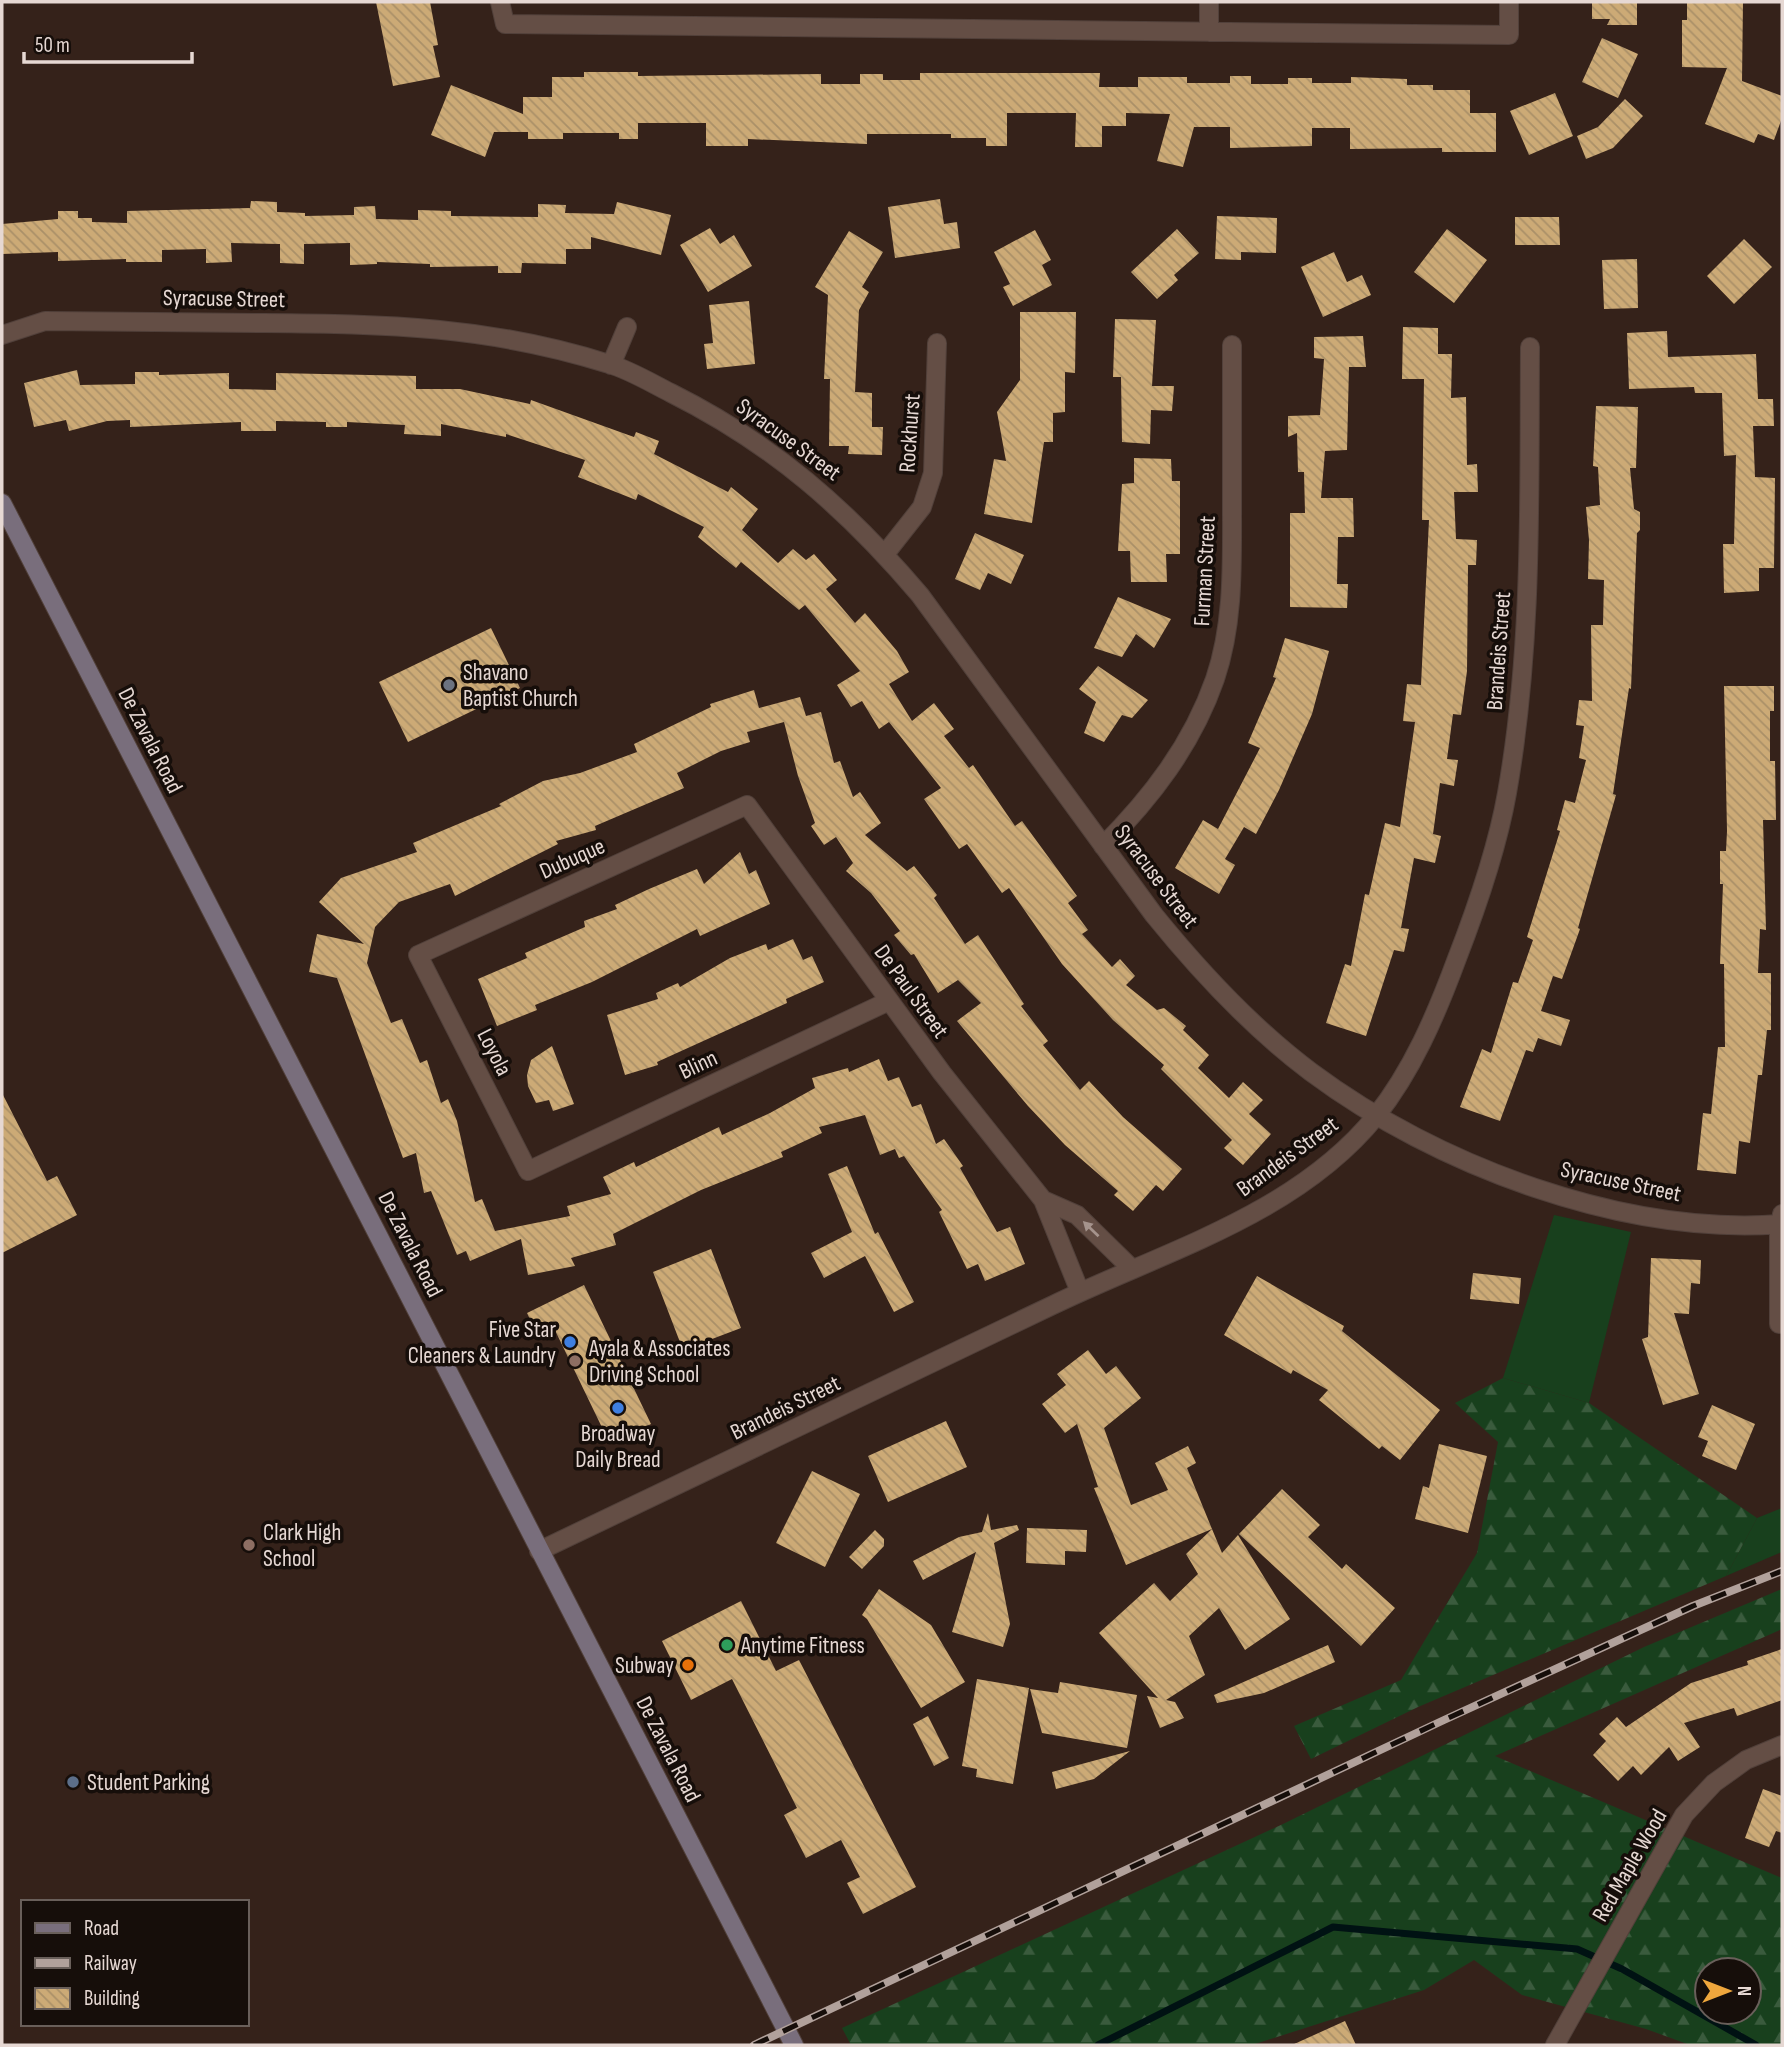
<svg xmlns="http://www.w3.org/2000/svg" width="1784" height="2047" font-family="'Sofia Sans Condensed',sans-serif">
  <defs>
    <pattern id="forest-firs" width="22" height="20" patternUnits="userSpaceOnUse" patternTransform="scale(1.75)"><rect width="22" height="20" fill="#18401d"/><path d="M5 1l3.5 6h-7zM16 11l3.5 6h-7z" fill="#3a5b3d"/></pattern>
    <pattern id="building-back-hatch" width="6" height="6" patternUnits="userSpaceOnUse" patternTransform="scale(1.75)"><rect width="6" height="6" fill="#ccaa76"/><path d="M-1 5l2 2M0 0l6 6M5-1l2 2" fill="none" stroke="#aa9068"/></pattern>
  </defs>
  <rect width="100%" height="100%" fill="#35221a"/>
  <path fill="#18401d" d="M1554,1215L1631,1232L1589,1403L1503,1378Z
    M1782,1508V1552L1726,1576L1757,1518Z"/>
  <path fill="url(#forest-firs)" fill-rule="evenodd" d="M1503,1378L1589,1403L1757,1518L1726,1576L1418,1707L1311,1759L1294,1726L1401,1680L1477,1553L1498,1442L1455,1403Z
    M1782,1589V1629L1495,1756L1782,1878V2045H1690L1646,2029L1522,1995L1474,1960L1424,1990L1252,2045H851L842,2028L1283,1824L1644,1647ZM1707,1970H1749V2012H1707Z"/>
  <g fill="none" stroke-linecap="round" stroke-linejoin="round">
    <path stroke="#001213" stroke-width="7" d="M1098,2045L1333,1927L1577,1949L1622,1969L1756,2045"/>
  </g>
  <path fill="url(#building-back-hatch)" d="M376,2H430L438,45L433,46L440,77L393,86Z
    M1592,2H1637V25H1607L1610,19H1592Z
    M1687,2H1743L1742,81L1782,96V118L1774,140L1758,134L1754,143L1705,124L1727,68L1682,67V20H1687Z
    M1602,38L1638,54L1618,98L1582,82Z
    M584,72H638V76L821,74V84H860V74H883V80H920V73H1100L1099,87H1138V77H1187V83H1230V76H1251V84H1288V78H1312V83H1351V77L1407,79V85H1433V90H1470V113H1496V152H1442V148L1350,149V128H1312V146L1230,148V127H1194L1183,167L1157,161L1170,114L1126,113V126H1102V147H1075L1076,113H1007V146H986V138H951V134H867V144L748,139V146H706V123H638V139H619V133H563V139H528V132H494L485,157L431,135L451,85L523,114V97H552V77H584Z
    M1555,93L1573,136L1529,155L1510,111Z
    M1625,99L1643,116L1613,148L1586,159L1577,136L1598,127Z
    M940,199L944,224L957,222L960,248L895,258L888,207Z
    M251,201L277,202V212L305,213V216L354,215V207L375,206L376,219L418,220V210L451,211V216L538,217V204L566,205L565,213L614,214L617,202L671,215L661,255L591,237V249H566V264L522,263L521,273H498V266L430,267V264L377,262V264L350,265V243L304,244V264L280,263V244L231,243L232,262L206,263V249L162,250V262H126V259L58,261V252L2,254V224L58,219V211H78V218H92V222L127,223V211L250,208Z
    M1217,216L1277,218L1276,253L1241,252V260L1215,259Z
    M1515,217H1559L1560,245H1515Z
    M710,228L720,244L734,235L752,266L708,292L680,245Z
    M1177,229L1199,253L1174,275L1178,280L1157,299L1131,272Z
    M1447,229L1487,260L1454,303L1414,272Z
    M1035,230L1051,260L1042,265L1052,285L1013,306L1003,287L1010,284L994,252Z
    M849,231L883,252L862,287L869,292L859,310L855,392L872,393V427H883L882,455L848,454L849,446H829L830,379H824L828,295L815,287Z
    M1744,239L1772,267L1734,304L1707,276Z
    M1334,252L1347,282L1362,275L1371,295L1323,317L1301,267Z
    M1637,259L1638,308L1604,309L1602,260Z
    M749,301L755,364L707,369L704,344L713,343L709,305Z
    M1020,312H1076L1075,373L1065,372V412L1053,413V442H1044L1032,523L984,514L994,459L1006,461L997,412L1020,380Z
    M1115,319L1156,320L1152,386H1174L1172,411L1151,410L1150,444L1122,442L1121,377H1113Z
    M1403,327L1438,328V354H1452L1451,398L1466,397L1467,465L1477,464L1478,492H1454L1456,539L1477,540L1476,565H1468L1467,671L1461,715L1453,714L1447,759L1458,760L1454,786L1440,783L1433,834L1441,836L1435,863L1414,858L1401,928L1409,929L1404,952L1394,950L1366,1036L1326,1023L1345,964L1351,966L1365,894L1369,895L1385,823L1400,827L1415,722L1403,721L1407,684L1421,685L1429,520H1422L1424,379H1402Z
    M1667,331L1668,357L1756,354L1758,399H1773L1774,426H1753L1755,477L1775,478L1774,568H1759V591L1724,593L1723,544H1734L1736,455L1724,456L1722,393H1695L1694,387L1629,389L1627,333Z
    M1363,336L1366,367H1349L1347,450L1325,451L1321,498H1353L1354,537H1338L1337,584H1348L1347,608L1290,607V513H1305L1304,472H1298L1297,433L1288,437V416L1320,415L1324,359L1314,358V337Z
    M77,370L80,385L135,384V372H159V375L229,373V389L276,390V373L416,376V389H460L530,404L531,400L634,437L636,432L659,441L654,454L728,492L731,487L758,509L742,530L778,563L793,549L806,560L814,554L837,580L826,589L855,623L865,613L897,651L909,672L889,684L912,721L934,703L954,729L944,736L969,768L973,765L1015,826L1022,821L1077,896L1068,903L1088,930L1082,934L1112,967L1120,959L1135,976L1126,985L1157,1010L1164,1008L1186,1026L1183,1030L1209,1055L1198,1068L1229,1098L1243,1082L1263,1100L1249,1114L1271,1134L1243,1165L1224,1148L1232,1140L1161,1069L1164,1065L1113,1020L1062,964L1009,888L1002,893L967,844L959,849L924,799L941,788L889,722L879,729L862,701L851,707L837,685L860,671L805,605L799,610L741,562L736,568L698,537L704,527L638,494L636,500L578,477L585,460L506,434V437L441,424V436L404,434L405,425L347,422V427H326V422L276,421V431H241V422L130,427V420L107,421L69,431L66,420L34,427L24,383Z
    M1596,406L1638,407L1636,468H1630L1634,509L1640,512V530L1637,533L1631,689L1629,688L1613,794L1616,795L1578,928L1580,929L1562,979L1553,976L1541,1011L1570,1020L1561,1046L1538,1038L1533,1052L1526,1050L1500,1121L1460,1107L1482,1049L1491,1053L1513,982L1518,983L1533,940L1527,937L1560,831L1557,830L1565,800L1575,803L1586,760L1579,758L1584,726L1576,725L1579,700L1592,701L1591,625H1603L1604,580L1588,579L1589,540L1586,507L1600,505L1598,467L1593,466Z
    M1134,458L1171,459L1172,481H1180V554H1166L1167,582H1131L1130,551H1118L1122,484L1134,483Z
    M975,533L1024,555L1011,584L988,573L980,590L955,579Z
    M1118,597L1171,619L1154,648L1136,634L1122,657L1094,648Z
    M491,628L520,688L408,742L379,682Z
    M1285,638L1329,651L1312,714L1279,790L1256,834L1244,827L1225,859L1235,865L1219,894L1175,868L1203,820L1218,829L1260,748L1248,743L1276,678L1273,677Z
    M1098,666L1148,700L1132,718L1122,715L1104,742L1084,733L1096,702L1079,689Z
    M1724,686H1774V711H1770V761H1775L1776,820H1763L1766,930L1760,929L1758,973H1771V1030H1767L1762,1075H1758L1750,1143L1739,1141L1736,1174L1697,1170L1703,1113L1711,1114L1718,1047H1725L1724,964H1720L1723,884H1720V851H1726L1727,831Z
    M754,690L759,708L800,697L806,716L821,712L834,763L840,761L853,797L860,792L881,823L865,835L907,871L914,866L937,895L934,898L965,944L978,935L1024,1004L1021,1006L1048,1041L1043,1045L1080,1090L1089,1081L1123,1117L1182,1169L1163,1191L1156,1185L1133,1211L1114,1195L1118,1191L1065,1145L1028,1106L957,1021L981,1003L958,980L938,993L914,954L911,955L894,935L900,931L871,893L846,871L853,863L836,837L824,845L811,826L815,823L798,776L784,722L747,732L750,742L721,751L677,773L684,788L595,826L596,830L556,841L558,844L455,896L450,884L399,902L375,927L367,963L391,1023L402,1019L420,1063L427,1060L441,1103L448,1099L457,1121L475,1202L482,1199L495,1231L570,1216L567,1206L611,1194L603,1177L634,1162L636,1167L719,1127L722,1135L770,1113L815,1088L812,1078L848,1068L849,1072L879,1059L888,1081L899,1077L912,1107L921,1104L936,1144L944,1139L963,1166L960,1168L997,1232L1010,1227L1025,1264L985,1281L978,1264L967,1269L939,1212L942,1210L904,1156L899,1158L895,1149L880,1155L865,1115L819,1127L822,1133L781,1152L783,1157L701,1190L613,1234L616,1245L571,1258L575,1266L528,1275L521,1239L470,1261L466,1251L457,1255L431,1191L424,1193L416,1153L403,1158L337,978L309,972L317,934L364,944L319,902L341,878L417,852L413,843L501,806L499,804L543,781L580,773L637,752L634,744L711,707L710,704Z
    M740,852L749,874L756,870L770,904L700,936L697,929L592,982L535,1005L537,1010L497,1026L478,979L527,958L525,953L585,927L584,921L617,909L615,905L649,889L697,869L704,884Z
    M793,939L803,960L812,956L824,982L786,999L787,1003L657,1062L658,1065L625,1075L607,1015L658,999L656,993L678,983L680,987L730,958L766,944L768,950Z
    M552,1046L574,1104L553,1111L549,1100L536,1103L528,1086L527,1075L531,1060Z
    M2,1093L47,1181L57,1176L77,1215L2,1253Z
    M847,1166L875,1234L878,1232L914,1302L894,1312L865,1256L824,1278L811,1253L852,1232L828,1174Z
    M711,1249L741,1328L683,1350L653,1272Z
    M1651,1258L1701,1260L1700,1284L1691,1283L1689,1314L1674,1313L1699,1394L1663,1405L1642,1339L1648,1337Z
    M1473,1273L1521,1278L1519,1304L1470,1299Z
    M1257,1276L1344,1326L1342,1331L1440,1410L1400,1460L1382,1446L1379,1449L1319,1400L1328,1390L1293,1370L1291,1374L1224,1335Z
    M584,1285L651,1424L610,1444L551,1322L535,1330L527,1313Z
    M1088,1350L1106,1374L1116,1366L1141,1398L1104,1428L1131,1505L1168,1490L1155,1463L1188,1446L1196,1463L1187,1468L1212,1529L1126,1565L1094,1488L1098,1487L1077,1424L1065,1433L1042,1404L1066,1385L1057,1374Z
    M1712,1405L1755,1424L1736,1470L1702,1456L1708,1441L1698,1437Z
    M946,1421L967,1467L888,1502L868,1456Z
    M1439,1444L1487,1456L1468,1533L1415,1519L1423,1486L1429,1488Z
    M812,1471L860,1494L825,1567L776,1543Z
    M1282,1489L1320,1525L1308,1537L1342,1569L1346,1564L1395,1608L1361,1646L1239,1534Z
    M988,1513L991,1530L1017,1525L1019,1530L994,1543L1010,1624L1003,1647L952,1632L976,1552L923,1580L913,1561L959,1537L982,1532Z
    M1027,1528L1087,1530L1086,1552L1065,1551V1565L1026,1563Z
    M1212,1529L1222,1553L1238,1535L1290,1619L1245,1650L1219,1608L1189,1636L1205,1675L1166,1700L1175,1702L1184,1718L1160,1728L1147,1696L1158,1698L1099,1633L1154,1583L1170,1601L1198,1574L1186,1554Z
    M875,1530L884,1539V1546L862,1569L849,1557Z
    M879,1589L931,1625L965,1682L921,1708L867,1619L862,1615Z
    M741,1601L776,1671L799,1660L916,1887L863,1914L847,1883L860,1877L841,1840L806,1858L784,1815L797,1808L732,1679L691,1700L662,1641Z
    M1328,1645L1335,1662L1264,1693L1217,1703L1214,1695Z
    M1782,1649V1700L1737,1716L1734,1708L1684,1723L1700,1747L1678,1761L1669,1747L1641,1775L1633,1766L1618,1781L1593,1755L1606,1741L1599,1734L1617,1717L1626,1727L1691,1683L1748,1665L1747,1661Z
    M977,1679L1029,1688L1013,1784L976,1777L977,1769L962,1766Z
    M1060,1682L1137,1695L1127,1748L1042,1733L1030,1689L1058,1693Z
    M928,1716L949,1758L934,1766L913,1724Z
    M1130,1751L1094,1779L1056,1789L1052,1772Z
    M1763,1789L1782,1796V1833L1776,1831L1769,1847L1745,1838Z
    M1345,2021L1356,2045H1292Z"/>
  <g fill="none" stroke-linecap="round" stroke-linejoin="round">
    <defs>
      <path id="minor" d="M500,2L505,24L1509,35V2
        M1209,32V2
        M2,335L45,321C118,322 190,322 263,323C386,324 489,326 609,364C630,370 651,383 671,393C773,444 847,509 920,595L1154,915C1201,973 1251,1027 1311,1072C1437,1166 1624,1236 1782,1224
        M611,365L627,327
        M885,554L922,507L933,473L937,343
        M1103,846C1151,798 1192,745 1215,679C1234,623 1232,564 1232,505C1232,452 1232,399 1232,345
        M889,1001L528,1171L418,955L747,805L942,1073L1043,1200L1080,1292
        M1043,1200L1077,1215L1131,1268
        M1779,1324V1234L1782,1214
        M539,1551C711,1470 882,1387 1053,1305C1162,1252 1296,1215 1376,1116C1412,1071 1436,1015 1456,961C1477,907 1497,850 1507,793C1533,646 1529,496 1530,347
        M1555,2045L1684,1815L1714,1783L1746,1760L1782,1745"/>
      <path id="secondary" d="M2,503L794,2045"/>
    </defs>
    <use href="#minor" stroke="#51403a" stroke-width="20"/>
    <use href="#secondary" stroke="#51403a" stroke-width="20"/>
    <use href="#minor" stroke="#644e45" stroke-width="18"/>
    <use href="#secondary" stroke="#796e7c" stroke-width="18"/>
    <defs>
      <path id="rail" d="M754,2045L1444,1720L1693,1606L1782,1571"/>
    </defs>
    <use href="#rail" stroke="#b1a19b" stroke-width="8"/>
    <use href="#rail" stroke="#160e0a" stroke-width="5" stroke-dasharray="16" stroke-linecap="butt"/>
  </g>
  <defs><path id="oneway-solid" d="M-6-.8H1V-3.2L6.5 0L1 3.2V.8H-6Z" transform="scale(1.75)"/></defs>
  <use fill="#a5938c" href="#oneway-solid" transform="translate(1091 1229) rotate(-136)"/>
  <circle fill="#6b7280" stroke="#160e0a" stroke-width="2.5" cx="449" cy="685" r="7"/>
  <g fill="#3f7fe0" stroke="#160e0a" stroke-width="2.5">
    <circle cx="570" cy="1342" r="7"/>
    <circle cx="618" cy="1408" r="7"/>
  </g>
  <g fill="#8d6e63" stroke="#160e0a" stroke-width="2.5">
    <circle cx="575" cy="1361" r="7"/>
    <circle cx="249" cy="1545" r="7"/>
  </g>
  <circle fill="#2e9e5b" stroke="#160e0a" stroke-width="2.5" cx="727" cy="1645" r="7"/>
  <circle fill="#e8710a" stroke="#160e0a" stroke-width="2.5" cx="688" cy="1665" r="7"/>
  <circle fill="#5c6f8a" stroke="#160e0a" stroke-width="2.5" cx="73" cy="1782" r="7"/>
  <g text-anchor="middle" stroke-width="7" stroke-linejoin="round" paint-order="stroke">
    <g font-size="23" fill="#e6d8d3" stroke="#160e0a">
      <text transform="translate(224 298) rotate(1)" y="8">Syracuse Street</text>
      <text transform="translate(909 433) rotate(-86)" y="8">Rockhurst</text>
      <text transform="translate(789 439) rotate(36)" y="8">Syracuse Street</text>
      <text transform="translate(1204 571) rotate(-87)" y="8">Furman Street</text>
      <text transform="translate(1498 651) rotate(-86)" y="8">Brandeis Street</text>
      <text transform="translate(151 740) rotate(63)" y="8">De Zavala Road</text>
      <text transform="translate(572 858) rotate(-24)" y="8">Dubuque</text>
      <text transform="translate(1157 876) rotate(53)" y="8">Syracuse Street</text>
      <text transform="translate(912 991) rotate(54)" y="8">De Paul Street</text>
      <text transform="translate(495 1052) rotate(63)" y="8">Loyola</text>
      <text transform="translate(698 1064) rotate(-25)" y="8">Blinn</text>
      <text transform="translate(1287 1156) rotate(-36)" y="8">Brandeis Street</text>
      <text transform="translate(1621 1181) rotate(12)" y="8">Syracuse Street</text>
      <text transform="translate(411 1244) rotate(63)" y="8">De Zavala Road</text>
      <text transform="translate(785 1407) rotate(-26)" y="8">Brandeis Street</text>
      <text transform="translate(669 1749) rotate(63)" y="8">De Zavala Road</text>
      <text transform="translate(1629 1865) rotate(-60)" y="8">Red Maple Wood</text>
    </g>
    <g font-size="23" fill="#e6d8d3" stroke="#160e0a" text-anchor="start">
      <text x="463" y="680">Shavano<tspan x="463" dy="26">Baptist Church</tspan></text>
      <text x="556" y="1337" text-anchor="end">Five Star<tspan x="556" dy="26">Cleaners &amp; Laundry</tspan></text>
      <text x="589" y="1356">Ayala &amp; Associates<tspan x="589" dy="26">Driving School</tspan></text>
      <text x="618" y="1441" text-anchor="middle">Broadway<tspan x="618" dy="26">Daily Bread</tspan></text>
      <text x="263" y="1540">Clark High<tspan x="263" dy="26">School</tspan></text>
      <text x="741" y="1653">Anytime Fitness</text>
      <text x="674" y="1673" text-anchor="end">Subway</text>
      <text x="87" y="1790">Student Parking</text>
    </g>
  </g>
  <rect width="1784" height="2047" fill="none" stroke="#e6d8d3" stroke-width="7"/>
  <rect x="21" y="1900" width="228" height="126" fill="#160e0a" stroke="#695f5a" stroke-width="2"/>
  <rect x="35" y="1923" width="35" height="10" fill="#796e7c" stroke="#695f5a" stroke-width="2"/>
  <text x="84" y="1935" font-size="21" fill="#e6d8d3">Road</text>
  <rect x="35" y="1958" width="35" height="10" fill="#b1a19b" stroke="#695f5a" stroke-width="2"/>
  <text x="84" y="1970" font-size="21" fill="#e6d8d3">Railway</text>
  <rect x="35" y="1988" width="35" height="21" fill="url(#building-back-hatch)" stroke="#695f5a" stroke-width="2"/>
  <text x="84" y="2005" font-size="21" fill="#e6d8d3">Building</text>
  <g transform="translate(1728 1991) rotate(90)"><circle r="33" fill="#160e0a" stroke="#695f5a" stroke-width="2"/>
  <path d="M0-5L12 26L0 18L-12 26Z" fill="#efa73d"/>
  <text y="-10" font-size="19" font-weight="bold" text-anchor="middle" fill="#e6d8d3">N</text>
  </g>
  <path d="M24 52v10h168v-10" fill="none" stroke="#e6d8d3" stroke-width="3.5"/>
  <text x="35" y="52" font-size="21" fill="#e6d8d3" stroke="#160e0a" stroke-width="5" paint-order="stroke">50 m</text>
</svg>
